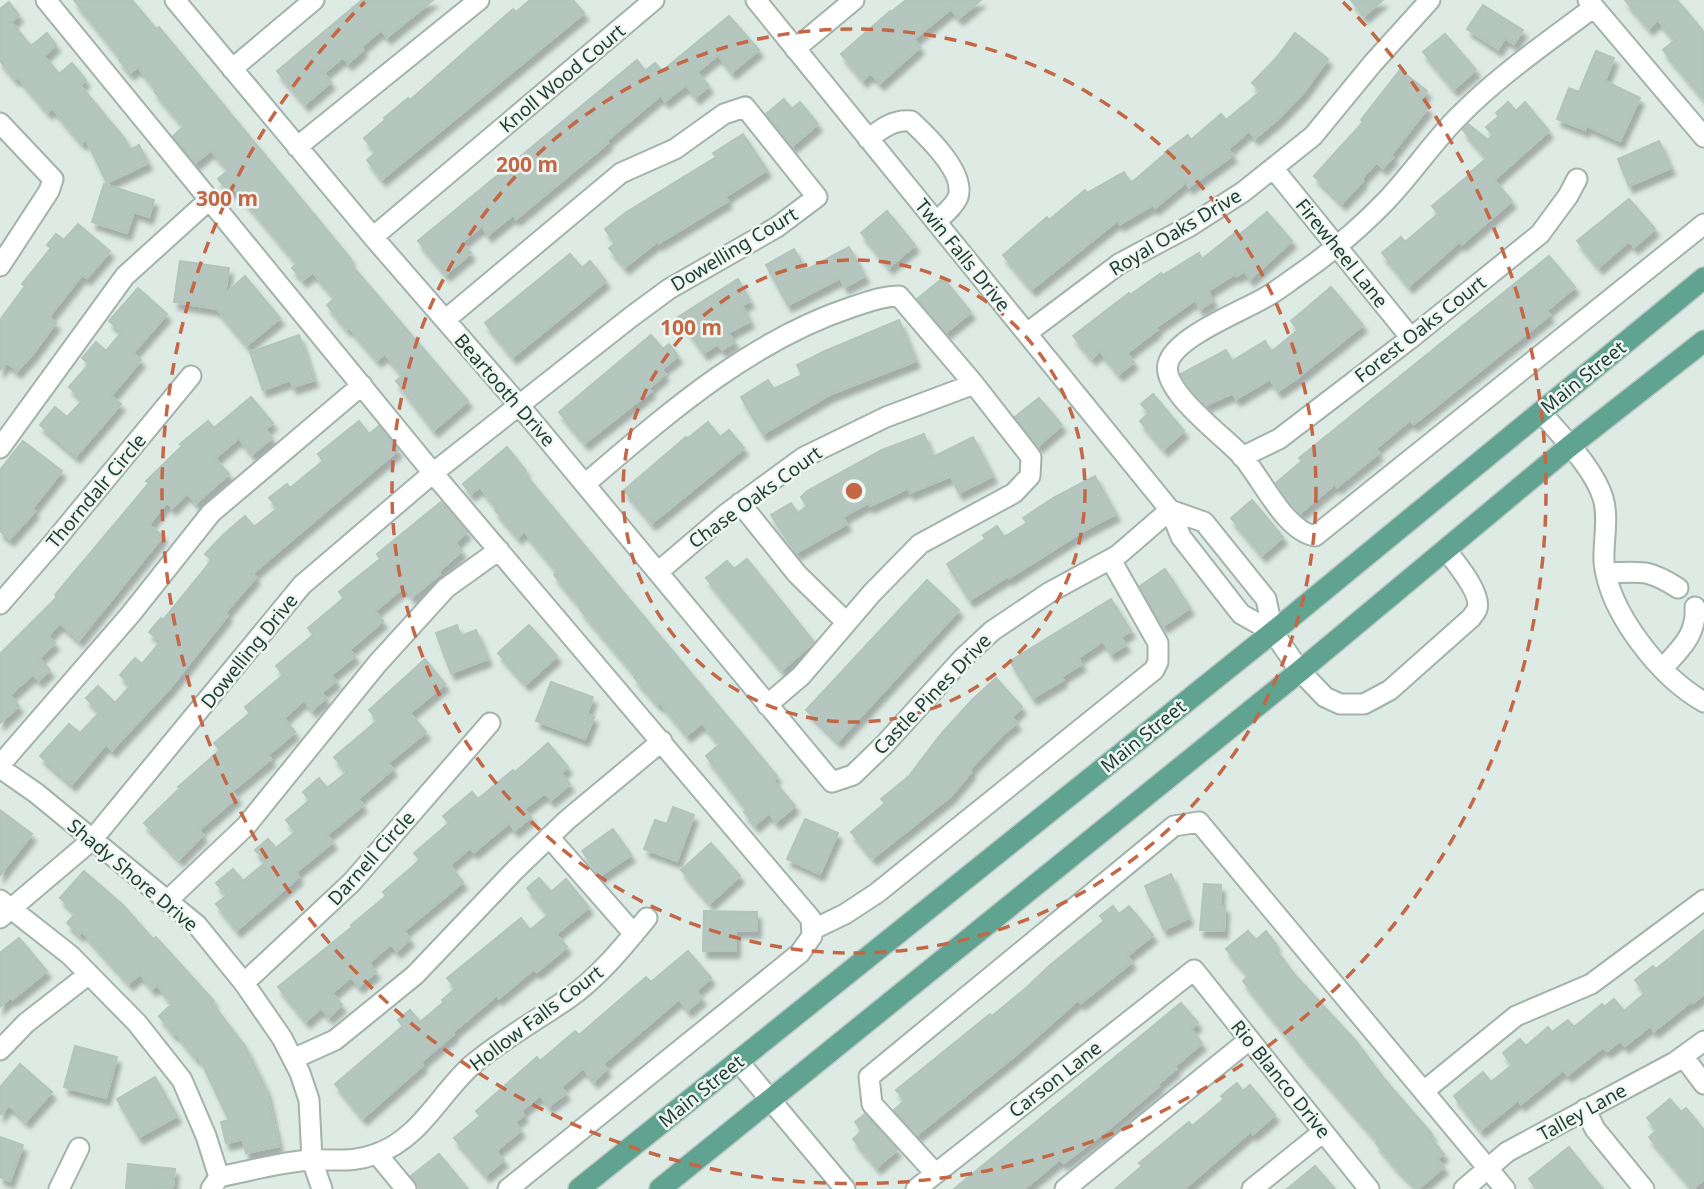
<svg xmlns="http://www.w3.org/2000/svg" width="1704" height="1189" font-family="'Noto Sans',sans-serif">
  <defs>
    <filter id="shadow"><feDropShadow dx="4" dy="7" stdDeviation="2" flood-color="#0004"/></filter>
  </defs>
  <rect width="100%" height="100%" fill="#deebe5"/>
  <path fill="#b4c6be" stroke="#b1c5bc" stroke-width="2" filter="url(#shadow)" d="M74,0H132L156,29L159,27L351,259L348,261L468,401L434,430L396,381L403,375L385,354L377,360L349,327L347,329L327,305L335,298L313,272L303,280L292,268L297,263L234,188L229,192L218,179L229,170L211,150L195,163L173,136L184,126L154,91L156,89L138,67L130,73L119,60L121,58Z
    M362,0H433L387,37L381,30L361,47L363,50L348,63L343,57L324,73L331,82L305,104L277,71Z
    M530,0H573L584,13L382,179L367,160L376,152L364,138L385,120L384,118L408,98L410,100L513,9L516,12Z
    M906,0H981L959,18L951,9L914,39L920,47L880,83L871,73L863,80L841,54L890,11L891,12Z
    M1351,0H1383L1364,16Z
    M1625,0H1677L1704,32V99L1663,50L1675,40L1658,20L1649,28Z
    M9,2L19,15L11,22L31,46L47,33L56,45L44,56L59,74L72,63L86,80L80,85L125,139L130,150L139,145L148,163L107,183L86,139L82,143L52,108L48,112L18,77L15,79L0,61V9Z
    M1483,5L1523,30L1514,44L1505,38L1498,49L1467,29Z
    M729,16L759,50L732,72L718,55L697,72L709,86L696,97L686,85L665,101L661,95L606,141L608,143L516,219L513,215L488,235L482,226L462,242L471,253L446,274L418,241L637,60L645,71L655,63L662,71Z
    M1295,33L1328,59L1304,92L1277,120L1255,138L1249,131L1228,149L1233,155L1189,187L1186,182L1155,208L1153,205L1120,224L1118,220L1032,289L1003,255L1047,217L1049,220L1085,190L1087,193L1124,172L1131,183L1166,153L1165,152L1188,135L1191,140L1221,114L1226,120L1261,91L1252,83L1277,57Z
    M1445,34L1476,70L1454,89L1423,52Z
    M1596,51L1614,58L1605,81L1640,98L1620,141L1587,126L1585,130L1557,119L1569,88L1579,92Z
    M1400,70L1427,91L1420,101L1428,108L1391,155L1393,157L1383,168L1377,162L1361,179L1363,181L1342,203L1314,176L1363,122L1361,120Z
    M784,99L792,109L800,102L818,124L792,146L766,114Z
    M1508,102L1516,111L1525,102L1549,131L1494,180L1512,201L1462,244L1460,241L1409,286L1382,253L1401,237L1405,242L1438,214L1432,206L1469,175L1468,174L1487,158L1463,130L1468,124L1488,140L1493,135L1486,127L1499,116L1496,113Z
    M743,134L767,170L725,197L728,201L659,243L658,241L625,267L609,248L615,243L605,229L625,213L716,157L713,153Z
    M1659,141L1671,168L1629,186L1618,159Z
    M104,184L154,200L149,217L134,212L127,233L92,222Z
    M1629,199L1655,229L1634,247L1629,241L1599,267L1577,241Z
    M887,211L915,245L889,267L861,233Z
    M1267,212L1292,241L1250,279L1244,271L1237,276L1235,274L1208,291L1213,301L1200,309L1195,300L1155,328L1157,330L1127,353L1134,362L1119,374L1100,351L1092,358L1073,336L1129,293L1130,295L1161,273L1163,275L1199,253L1202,259L1236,232L1239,235Z
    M78,224L110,251L87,278L82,275L49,317L56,323L32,355L17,371L7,362L0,370V320L25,286L22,284L51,248L47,245L56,234L64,240Z
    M849,247L865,276L845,287L840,278L788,305L766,265L794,249L806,270Z
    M570,254L582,268L590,261L606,281L513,357L485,323Z
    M1549,256L1575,287L1546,311L1550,315L1414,424L1410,420L1375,449L1379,453L1337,487L1335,484L1300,513L1276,483L1302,461L1299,458Z
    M180,261L229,268L225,294L245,276L280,318L247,345L217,309L174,302Z
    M943,278L971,312L946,332L917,299Z
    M738,279L750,301L742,305L750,321L728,333L735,342L722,350L718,344L704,353L678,317Z
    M1331,287L1363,325L1296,379L1278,391L1270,379L1236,399L1233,393L1206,405L1185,381L1181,374L1226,350L1232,361L1265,341L1271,352L1298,330L1291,321Z
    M138,288L167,314L133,353L141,360L111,396L121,404L76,456L40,425L55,407L67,417L83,400L69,387L89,364L82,358L96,342L106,351L122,332L109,321Z
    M899,320L916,361L831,394L763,434L741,397L768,380L774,389L802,375L797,365L825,351Z
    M299,335L314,380L293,387L290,380L263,390L250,352Z
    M651,335L663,349L669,344L678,356L661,370L665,374L648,389L651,391L585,443L559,412Z
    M1153,394L1184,431L1164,449L1140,421L1149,413L1141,404Z
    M251,397L273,423L265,429L272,438L252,454L239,438L215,458L229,474L196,503L187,493L172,508L167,502L149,525L163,536L79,640L60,623L48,636L55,643L39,658L50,670L39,680L33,674L10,695L19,706L0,723V654L57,597L55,595L149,483L146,481L182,446L180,444L208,421L214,428Z
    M1039,398L1062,425L1038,446L1015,417Z
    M359,421L369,434L379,426L398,450L252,574L256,577L225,613L228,615L170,688L112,750L106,744L72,784L40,756L69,724L80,733L100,712L86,698L98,686L115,703L131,685L120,675L135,658L142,664L161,641L149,632L161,618L163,620L212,560L205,554L223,535L245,516L254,527L278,508L269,498L287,484L290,488L323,461L318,454Z
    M708,422L720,437L729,430L744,448L652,523L624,490L686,437L688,438Z
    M924,434L933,457L973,437L993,476L959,493L951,476L910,493L908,488L870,506L868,503L843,517L847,524L796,553L771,515L791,503L798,513L807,506L801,497L807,491L882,450Z
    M23,441L62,471L32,509L35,511L10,539L0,531V470Z
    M507,447L526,471L524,473L777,776L773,780L795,806L776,822L769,813L755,825L744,812L747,810L706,756L720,744L702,723L687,735L660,702L658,704L634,677L636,675L580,609L582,608L554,575L558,572L524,531L518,537L495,510L497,508L480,487L471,494L463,484Z
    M1095,476L1116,514L1085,530L1009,578L1008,576L970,600L947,564L985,539L983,535L997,526L1004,537L1027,523L1023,518L1053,498Z
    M1252,500L1283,537L1262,555L1231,518Z
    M441,502L467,532L455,543L462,551L439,571L440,574L412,597L404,587L375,611L383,621L349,650L355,656L331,675L336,681L321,693L326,698L312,710L304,700L284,718L295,732L268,755L271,759L232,791L237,797L199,830L203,835L179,859L144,823L180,788L178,787L220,750L214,743L250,713L245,707L283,675L276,666L313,635L308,628L344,598L339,592L380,559L377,554Z
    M747,559L814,642L782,670L706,578L727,561L734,569Z
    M1165,569L1190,608L1163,626L1140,586Z
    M927,580L959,610L838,741L806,710Z
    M1111,599L1131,631L1121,637L1126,645L1111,654L1103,641L1078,658L1082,664L1061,677L1063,680L1033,698L1010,661Z
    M457,625L461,636L476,630L488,659L451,673L436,633Z
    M529,625L557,656L526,684L498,653Z
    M425,659L445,684L410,713L426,732L388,763L393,769L358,799L363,805L327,835L333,842L296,872L299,877L237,930L216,904L227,895L216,883L233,869L243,881L266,862L255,850L268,839L276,848L295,832L286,820L310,800L303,792L319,778L327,788L347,772L334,757L378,720L369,710Z
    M996,678L1022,707L1012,717L1017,723L1003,734L969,770L971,772L951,796L873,858L851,832L885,803L881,799L909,776L941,734L972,700Z
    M551,682L593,697L587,714L594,717L585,739L536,721Z
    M548,743L568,767L561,773L570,784L551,800L545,793L524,809L531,817L515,830L509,823L474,852L470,848L450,865L463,882L404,931L410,939L397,951L391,944L369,963L376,972L359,986L351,977L332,993L342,1005L329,1017L321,1008L306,1021L278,987L352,927L351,925L386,896L383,892L420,860L414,853L449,823L443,816L472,792L478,799L513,770L515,772Z
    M673,807L694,815L677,861L644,849L655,820L667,824Z
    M0,810L32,834L0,875Z
    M805,819L838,833L820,874L787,859Z
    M613,829L631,855L600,876L582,851Z
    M711,843L740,876L710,903L681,870Z
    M84,871L123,905L153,939L156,937L214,1001L212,1003L245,1046L266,1089L279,1146L246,1153L243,1139L226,1143L221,1122L229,1120L199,1057L196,1058L176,1033L174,1034L159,1016L172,1004L157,985L152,989L140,974L129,983L82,931L79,934L67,923L76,913L60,898Z
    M1171,874L1189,918L1164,930L1145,886Z
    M539,878L551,892L566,879L589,907L556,934L567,947L537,972L534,969L499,998L497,995L453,1032L454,1034L421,1062L423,1065L363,1118L335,1084L403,1026L398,1020L410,1010L420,1022L444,1002L442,1000L456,988L447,978L521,918L530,930L549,914L527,888Z
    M1204,884L1221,885L1220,906H1225L1224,931L1200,930Z
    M1113,906L1119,914L1129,906L1153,935L1127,956L1132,962L1081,1003L1078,1000L1017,1054L917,1135L894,1110L905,1100L896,1090L990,1014L992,1016L1026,988L1049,966L1104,921L1100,916Z
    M704,911L757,912V931L736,930V951H703Z
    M1704,930V994L1693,1003L1692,1001L1654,1031L1650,1026L1625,1046L1620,1041L1607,1051L1603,1047L1568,1075L1563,1070L1521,1104L1518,1100L1481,1130L1454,1096L1483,1072L1491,1082L1512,1065L1503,1053L1520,1039L1526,1046L1548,1027L1552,1032L1568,1020L1574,1027L1602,1004L1604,1007L1614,999L1624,1011L1645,993L1635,980L1653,966L1656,969Z
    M1248,931L1256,940L1266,931L1276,944L1273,946L1295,975L1355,1040L1386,1081L1432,1134L1429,1136L1444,1154L1437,1159L1444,1167L1418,1189L1394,1165L1376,1143L1378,1141L1304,1057L1243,981L1249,976L1226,949Z
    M19,938L47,971L13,999L11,997L0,1007V953Z
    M688,951L711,978L696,991L702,998L688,1010L679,999L603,1064L607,1069L594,1081L583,1068L561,1087L566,1093L549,1106L540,1095L521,1111L524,1115L515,1122L521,1130L496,1151L504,1160L486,1175L454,1138L480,1116L476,1111L537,1057L540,1061L575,1031L579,1035L646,977L651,982Z
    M1181,1003L1198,1023L1191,1029L1202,1043L1174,1067L1176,1069L1158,1084L1159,1086L1111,1127L1064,1163L1060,1159L1024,1189H954Z
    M75,1046L117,1057L106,1098L64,1087Z
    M20,1064L52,1092L26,1121L9,1105L0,1115V1087Z
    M155,1077L177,1116L139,1137L117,1099Z
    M1237,1083L1243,1091L1250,1085L1275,1115L1253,1134L1251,1131L1184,1189H1115L1142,1166L1139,1163L1189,1122L1192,1126L1224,1099L1221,1096Z
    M1670,1099L1681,1112L1686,1108L1704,1130V1179L1693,1189L1649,1137L1657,1130L1647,1118Z
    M865,1114L897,1150L877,1167L853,1139L862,1131L855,1122Z
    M0,1137L23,1145L10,1181L0,1177Z
    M1569,1147L1592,1176L1603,1189H1537L1529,1179Z
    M439,1154L468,1189H422L411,1176Z
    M128,1164L175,1169L173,1187L126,1189Z
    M1315,1166L1335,1189H1287Z"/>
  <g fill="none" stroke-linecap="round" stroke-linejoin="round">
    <defs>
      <path id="minor" d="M46,0L433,473L811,919L812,936L800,953L508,1189
        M175,0L373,237L519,405L832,782L853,775L885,744L963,658L992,631L1050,592L1118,555L1170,510
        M756,0L1170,510L1181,537L1241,614L1273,632
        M1588,0L1704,137
        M1594,7C1548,42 1499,75 1458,117C1432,143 1412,174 1386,201C1359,229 1329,254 1297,276C1287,283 1277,291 1266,297C1243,311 1174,337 1168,364C1161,391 1225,437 1242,456C1262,479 1285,531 1315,536L1704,224
        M795,49L854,0
        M232,69L314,0
        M0,123L53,179L49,191L0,266
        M868,139C881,129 894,119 911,121C927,136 966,173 958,197C954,207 943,215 936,222
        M297,147L479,0
        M1273,168L1411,338
        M373,237L654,0
        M1027,333L1119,264L1190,226L1243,192L1313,136L1373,63L1430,0
        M1541,412C1561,436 1594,468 1603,498C1609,518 1603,542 1604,562C1609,613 1660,677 1704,702
        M0,448L125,276L210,199
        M1242,457L1279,439L1411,338L1540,234L1568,196L1577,179
        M585,484C666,415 749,341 852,307C868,302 882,296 899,296L974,384L1031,457L1030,476L1014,493L920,544L872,593L801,676L767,705
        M740,503L797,574L846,622
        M1170,510L1204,522L1266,599L1273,632L1300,671L1325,697L1340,704H1364L1390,690L1471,618C1473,615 1476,612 1477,609C1482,593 1455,562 1446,550
        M658,572L726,514L804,457L886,417L974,384
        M1606,573C1641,572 1647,568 1678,588
        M0,604L53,543L191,376
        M1663,668C1680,649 1697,635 1695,607
        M0,765L130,615L211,513L362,385
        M0,768L36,793L197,925L244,983L282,1038L300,1073L309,1100L312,1160L322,1189
        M549,837L634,934
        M0,900L70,955L137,1023L182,1080L206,1136L219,1177L211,1189
        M167,901L246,826L377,664L446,588L499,550
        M0,918L92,840L302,585L433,473L631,317L669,289L777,227L817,197L745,107L724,114L675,149L621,173L445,320
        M812,930L845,914L877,893L1154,670L1158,662V643L1111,560
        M244,983L352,882L490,723
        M0,1050L26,1023L89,974
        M1683,1056L1704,1084
        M293,1059L335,1040L415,975L514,871L567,820L662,741
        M738,1061L845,1189
        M1424,1091L1516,1016L1591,984L1704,900
        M1585,1109L1595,1129L1644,1189
        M377,1154L406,1189
        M935,1173L872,1104L869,1077L1174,826L1199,822L1505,1189
        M219,1177C249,1171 284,1161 313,1160C338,1159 352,1163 376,1154C420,1139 440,1093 473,1064C503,1039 537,1020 569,998C600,976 624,946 647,918
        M59,1189L79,1148
        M916,1189L1194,970L1369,1189
        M1065,1189L1249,1040
        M1252,1189L1323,1132
        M1464,1189L1507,1152L1675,1062L1704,1041"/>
      <path id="major" d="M579,1189L1273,632L1704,278
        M660,1189L1300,671L1570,446L1704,341"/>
    </defs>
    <use href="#minor" stroke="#a1b3ac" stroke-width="23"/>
    <use href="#major" stroke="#c0c8c6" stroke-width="24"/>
    <use href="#minor" stroke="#fff" stroke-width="19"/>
    <use href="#major" stroke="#60a391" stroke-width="21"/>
  </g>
  <g fill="none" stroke="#c46746" stroke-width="3.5" stroke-dasharray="12 9">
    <circle cx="854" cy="491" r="231"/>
    <circle cx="854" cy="491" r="462"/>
    <path d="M1343 2A692 692 0 1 1 365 2"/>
  </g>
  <g text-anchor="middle" stroke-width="5" stroke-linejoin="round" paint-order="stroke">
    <g font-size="19" fill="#1f3c33" stroke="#eff7f3">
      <text transform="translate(562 78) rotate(-40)" y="7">Knoll Wood Court</text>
      <text transform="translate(1175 232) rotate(-31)" y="7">Royal Oaks Drive</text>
      <text transform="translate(734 249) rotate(-31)" y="7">Dowelling Court</text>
      <text transform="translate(1342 253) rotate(51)" y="7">Firewheel Lane</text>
      <text transform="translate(963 255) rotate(51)" y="7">Twin Falls Drive</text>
      <text transform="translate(1420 329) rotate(-38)" y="7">Forest Oaks Court</text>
      <text transform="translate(1583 377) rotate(-39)" y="7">Main Street</text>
      <text transform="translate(505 390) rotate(49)" y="7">Beartooth Drive</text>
      <text transform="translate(96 491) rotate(-50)" y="7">Thorndalr Circle</text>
      <text transform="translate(755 497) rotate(-36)" y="7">Chase Oaks Court</text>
      <text transform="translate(249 651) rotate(-51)" y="7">Dowelling Drive</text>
      <text transform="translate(932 694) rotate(-46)" y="7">Castle Pines Drive</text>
      <text transform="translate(1143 736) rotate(-39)" y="7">Main Street</text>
      <text transform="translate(371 858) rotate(-48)" y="7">Darnell Circle</text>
      <text transform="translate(133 875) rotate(40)" y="7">Shady Shore Drive</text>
      <text transform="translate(536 1018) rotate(-37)" y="7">Hollow Falls Court</text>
      <text transform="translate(1055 1079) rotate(-38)" y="7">Carson Lane</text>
      <text transform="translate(1281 1079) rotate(51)" y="7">Rio Blanco Drive</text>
      <text transform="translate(701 1091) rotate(-39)" y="7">Main Street</text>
      <text transform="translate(1582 1112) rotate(-29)" y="7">Talley Lane</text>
    </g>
  </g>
  <circle cx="854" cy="491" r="10" fill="#c46746" stroke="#eff7f3" stroke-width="3.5"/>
  <g font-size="21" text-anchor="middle" font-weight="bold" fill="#c46746" stroke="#eff7f3" stroke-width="5" stroke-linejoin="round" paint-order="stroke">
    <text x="527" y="172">200 m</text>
    <text x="227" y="206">300 m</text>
    <text x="691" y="335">100 m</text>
  </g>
</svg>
